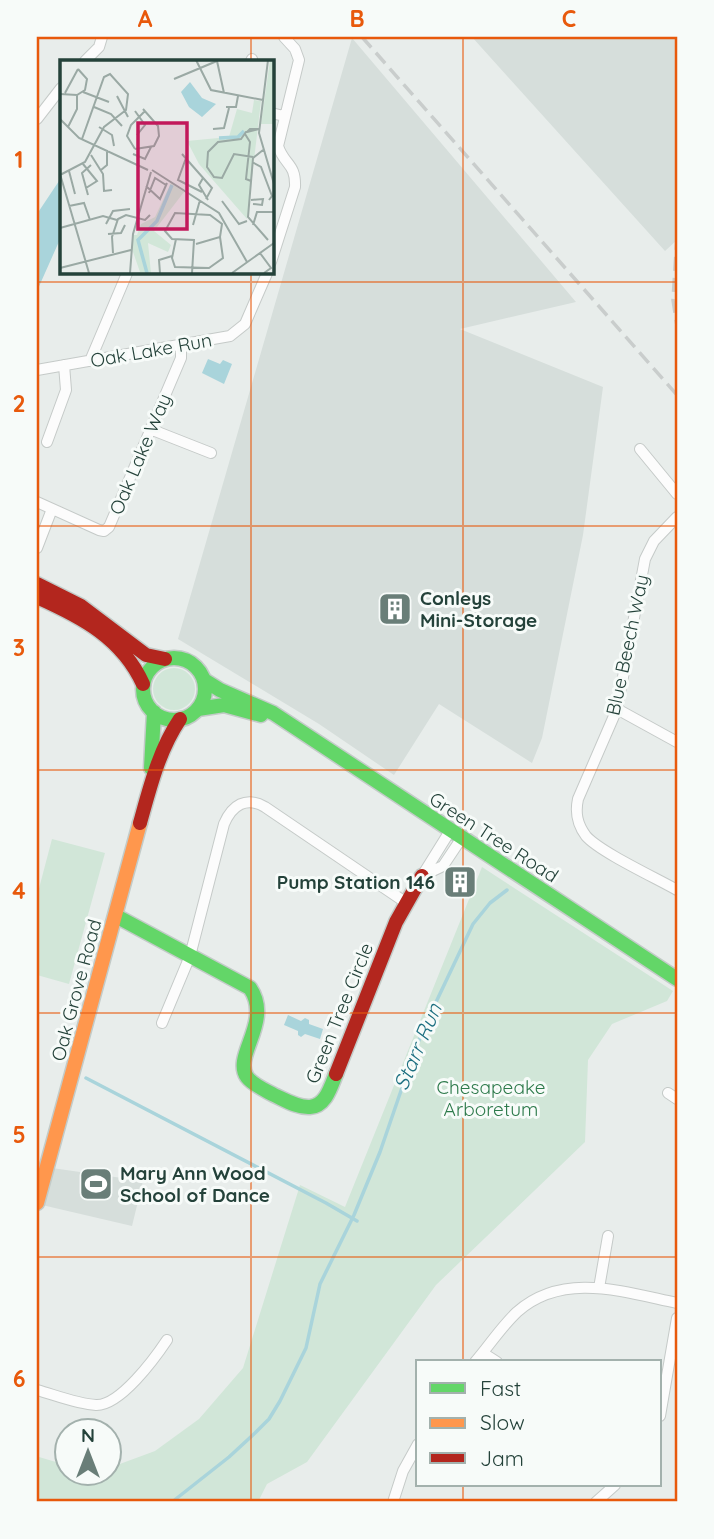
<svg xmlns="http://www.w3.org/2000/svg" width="714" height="1539" font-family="Quicksand,sans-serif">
  <rect width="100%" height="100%" fill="#e8edeb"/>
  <path fill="#d6dedb" d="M472,37H677V240L665,251Z
    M352,38L576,302L460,329L603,387L583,535L542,738L532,763L439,704L394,775L319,724L178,639Z
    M52,1168L143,1181L132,1226L42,1205Z"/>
  <path fill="#d1e6d8" d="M153 689a21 21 0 1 1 42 0a21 21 0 1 1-42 0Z
    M52,839L105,853L69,984L37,975V896Z
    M482,867L673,991L667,1001L612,1024L588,1060L585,1142L436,1285L307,1462L267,1484L258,1502H37V1466L39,1457L66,1465V1472H108L109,1468L155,1451L199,1419L243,1368L300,1185L345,1207Z"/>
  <path fill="#a9d4db" d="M61,178V237L37,291V214Z
    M208,359L220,364L223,360L232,364L224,384L202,373Z
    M288,1015L301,1021L305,1018L309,1020V1024L323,1029L320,1039L305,1034L301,1037L298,1035V1031L284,1025Z"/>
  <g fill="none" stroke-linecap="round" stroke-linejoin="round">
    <path stroke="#a9d4db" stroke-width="3.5" d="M86,1078L326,1203L357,1221
      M172,1502L229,1457L255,1433L269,1419L280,1401L306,1348L320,1284L354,1215L380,1152L416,1047L437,1000L473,924L490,903L507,890"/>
    <defs>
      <path id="street" d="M85,61L99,47L102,37
        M251,61L252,59
        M271,113L284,116
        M37,119L61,88
        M271,262L295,187C296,163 284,165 278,146L299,60L295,49L284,37
        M90,361L128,271
        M37,370L230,336L245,324L268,271
        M150,429L211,453
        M47,442L66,390L64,365
        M640,449L677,494
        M37,502L99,530L104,531L109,527L181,358V345
        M677,517L654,541L645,559L617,709L578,799C575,813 577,824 586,836C600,852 656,878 677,890
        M37,548L52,509
        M617,709L677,742
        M450,831L422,876L443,866L461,839
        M162,1023L190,956L224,824C232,805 246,796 265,807L405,902
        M668,1093L677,1099
        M599,1288L608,1236
        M483,1353L497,1362
        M475,1362C489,1346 501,1327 517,1312C563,1271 624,1292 677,1303
        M37,1390C55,1395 77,1404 96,1405C120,1406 155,1358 167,1340
        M660,1416L677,1318
        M393,1502L403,1471L418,1444
        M596,1502L615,1485"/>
      <path id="fast" d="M143 689a31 31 0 1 1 62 0a31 31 0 1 1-62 0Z
        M204,680L220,690L273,713L677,979
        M198,709L224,705L261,715
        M151,768L154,712
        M116,916L250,988C273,1022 232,1056 247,1077C253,1085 265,1090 274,1095C285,1100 298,1108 310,1107C326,1106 331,1086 336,1074"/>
      <path id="slow" d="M37,1203L140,823"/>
      <path id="jam" d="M37,584L81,606L146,655L165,659
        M37,597C82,617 122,638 143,684
        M140,823C150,787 159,750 180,719
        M336,1074L396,922L422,876"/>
    </defs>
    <use href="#street" stroke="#c5cac8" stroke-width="12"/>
    <use href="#fast" stroke="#c3cbc8" stroke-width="17"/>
    <use href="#slow" stroke="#c3cbc8" stroke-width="17"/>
    <use href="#jam" stroke="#c3cbc8" stroke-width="17"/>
    <use href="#street" stroke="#fcfcfc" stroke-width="10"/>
    <use href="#fast" stroke="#63d668" stroke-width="14"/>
    <use href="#slow" stroke="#ff974d" stroke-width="14"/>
    <use href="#jam" stroke="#b3261e" stroke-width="14"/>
    <path stroke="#c9cdcc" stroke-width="3.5" stroke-dasharray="14 7" stroke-linecap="butt" d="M362,37L677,395
      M677,236L673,300L677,326"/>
  </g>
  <path fill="none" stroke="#e8590c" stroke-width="2" stroke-opacity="0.55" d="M251,37V61M463,37V1362M251,271V1502M37,282H677M37,526H677M37,770H677M37,1013H677M37,1257H677M463,1485V1502"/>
  <defs>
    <symbol id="building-square" viewBox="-11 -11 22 22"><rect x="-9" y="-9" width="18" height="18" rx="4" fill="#697e78" stroke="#f7fbf9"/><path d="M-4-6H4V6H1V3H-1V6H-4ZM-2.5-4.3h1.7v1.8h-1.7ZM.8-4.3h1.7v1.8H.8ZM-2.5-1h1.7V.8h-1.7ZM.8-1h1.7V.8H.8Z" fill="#fff"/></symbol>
    <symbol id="stadium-square" viewBox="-11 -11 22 22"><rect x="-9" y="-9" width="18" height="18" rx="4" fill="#697e78" stroke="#f7fbf9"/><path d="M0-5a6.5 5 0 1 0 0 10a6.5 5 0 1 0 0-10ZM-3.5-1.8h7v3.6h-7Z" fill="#fff"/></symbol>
  </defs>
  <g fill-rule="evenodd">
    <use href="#building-square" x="376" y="590" width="38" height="38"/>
    <use href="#building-square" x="441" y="863" width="38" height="38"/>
    <use href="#stadium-square" x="77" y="1165" width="38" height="38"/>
  </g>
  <g text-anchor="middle" stroke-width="6" stroke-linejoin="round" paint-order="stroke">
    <g font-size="19" fill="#24423a" stroke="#f7fbf9">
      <text transform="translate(151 350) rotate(-10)" y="7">Oak Lake Run</text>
      <text transform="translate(140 454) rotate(-67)" y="7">Oak Lake Way</text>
      <text transform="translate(627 645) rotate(-78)" y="7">Blue Beech Way</text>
      <text transform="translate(494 837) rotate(33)" y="7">Green Tree Road</text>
      <text transform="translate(76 990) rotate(-75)" y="7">Oak Grove Road</text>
      <text transform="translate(339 1013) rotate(-68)" y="7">Green Tree Circle</text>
    </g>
    <g font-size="19" font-weight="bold" fill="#24423a" stroke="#f7fbf9" text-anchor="start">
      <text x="420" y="605">Conleys<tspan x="420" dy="22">Mini-Storage</tspan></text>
      <text x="435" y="889" text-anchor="end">Pump Station 146</text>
      <text x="120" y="1180">Mary Ann Wood<tspan x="120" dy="22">School of Dance</tspan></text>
    </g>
    <g font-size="19" fill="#2d7a4b" stroke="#f7fbf9">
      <text x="491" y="1094">Chesapeake<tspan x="491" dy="22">Arboretum</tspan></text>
    </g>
    <g font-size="21" font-style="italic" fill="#1c6f80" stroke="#f7fbf9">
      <text transform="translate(418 1047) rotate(-67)" y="7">Starr Run</text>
    </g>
  </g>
  <g transform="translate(60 60)">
    <rect width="214" height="214" fill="#e8edeb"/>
    <path d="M210,0H213V64H201ZM194,40L201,41L187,159L139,104L127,81L169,77L177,49L192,53ZM111,123L124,132L94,171L111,185L108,192L88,183L91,213H71L80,212L72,189L73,175H77L81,164L95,157Z" fill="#d1e6d8"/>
    <path d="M130,22L142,38L156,44L142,57L129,47L121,32Z" fill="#a9d4db"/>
    <path fill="none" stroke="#a9d4db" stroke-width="3.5" d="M159,78L178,77L184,71M87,213L78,180L97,161L112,125"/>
    <path fill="none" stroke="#9aa9a4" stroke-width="2" d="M136,0L151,30L203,40M208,0L199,73L214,124M114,19L157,1L164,33M23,32L49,42M5,33L18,9M0,34L17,35L25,30L27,19L18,9M57,36L68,57M34,47L51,54L62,66M166,47H176L178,36M75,51L85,65L77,75M0,59L19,78L88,110M8,67L17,49V35M39,67L52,75L54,86M153,69L164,68L169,48M187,72L199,69H190L187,72H186L181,79L158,82L148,92L147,107L154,117L162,118L174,94L193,97M185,74L190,82L186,119L191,121M75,89L94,86L99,76L98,66L83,49M75,89L67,76L71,65L85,51M203,90L193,98L188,157L208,180M73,94L85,99L91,87M122,94L152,128L146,139M31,95L43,114L44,131L52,130M126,98L118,120L142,132M192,102L201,107L212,136L209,140M23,104L37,121L26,128M41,110L47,105V90M92,110L159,153L187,202M9,111L15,134M0,114L29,213M0,115L25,102L44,67L66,50L68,34L50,14L44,17L22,79M143,118L139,125L148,140M86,126L100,139L107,123M89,133L95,118L106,125M28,135L22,113L31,105M191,140L203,139L202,145L193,144M162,141L179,164L187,161M9,146L24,143L30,160M46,164L53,151L70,149M133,165L140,140M193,165L197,152H214M0,168L43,156L57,160M48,174L61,173L65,165M116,179L112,198L115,207L149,208L163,198L160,177M53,193L52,177L58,159L66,155L85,160L90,155M200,193L211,208L204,213M0,208L71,190M70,213L73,174L91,112M100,213L99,200L112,196M132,213L134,180L112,179L105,171L115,153L150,155L162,164L160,177L136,184M172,213L214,183"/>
    <path fill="#c2185b" fill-opacity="0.15" stroke="#c2185b" stroke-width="3.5" d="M78,63H127V169H78Z"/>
    <rect width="214" height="214" fill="none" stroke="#24423a" stroke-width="3.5"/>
  </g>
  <rect width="714" height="1539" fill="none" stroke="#f7fbf9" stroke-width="77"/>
  <rect x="416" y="1360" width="245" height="126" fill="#f7fbf9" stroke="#a3b1ad" stroke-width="2"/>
  <rect x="430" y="1383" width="35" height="10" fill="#63d668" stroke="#a3b1ad" stroke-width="2"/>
  <text x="480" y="1396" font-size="21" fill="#24423a">Fast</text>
  <rect x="430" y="1418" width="35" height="10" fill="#ff974d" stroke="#a3b1ad" stroke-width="2"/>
  <text x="480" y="1430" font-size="21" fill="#24423a">Slow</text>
  <rect x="430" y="1453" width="35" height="10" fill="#b3261e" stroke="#a3b1ad" stroke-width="2"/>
  <text x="480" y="1466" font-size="21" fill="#24423a">Jam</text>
  <g transform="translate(88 1452)"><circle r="33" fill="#f7fbf9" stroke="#a3b1ad" stroke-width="2"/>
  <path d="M0-5L12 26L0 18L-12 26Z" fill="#697e78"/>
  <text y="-10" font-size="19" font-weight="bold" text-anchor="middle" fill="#24423a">N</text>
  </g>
  <rect x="38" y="38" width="638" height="1462" fill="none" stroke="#e8590c" stroke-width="2.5"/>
  <g font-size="23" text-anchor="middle" font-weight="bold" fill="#e8590c">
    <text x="145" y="27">A</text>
    <text x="357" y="27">B</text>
    <text x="569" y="27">C</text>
    <text x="19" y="168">1</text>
    <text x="19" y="412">2</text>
    <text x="19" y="656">3</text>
    <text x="19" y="899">4</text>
    <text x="19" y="1143">5</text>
    <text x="19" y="1387">6</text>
  </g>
</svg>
